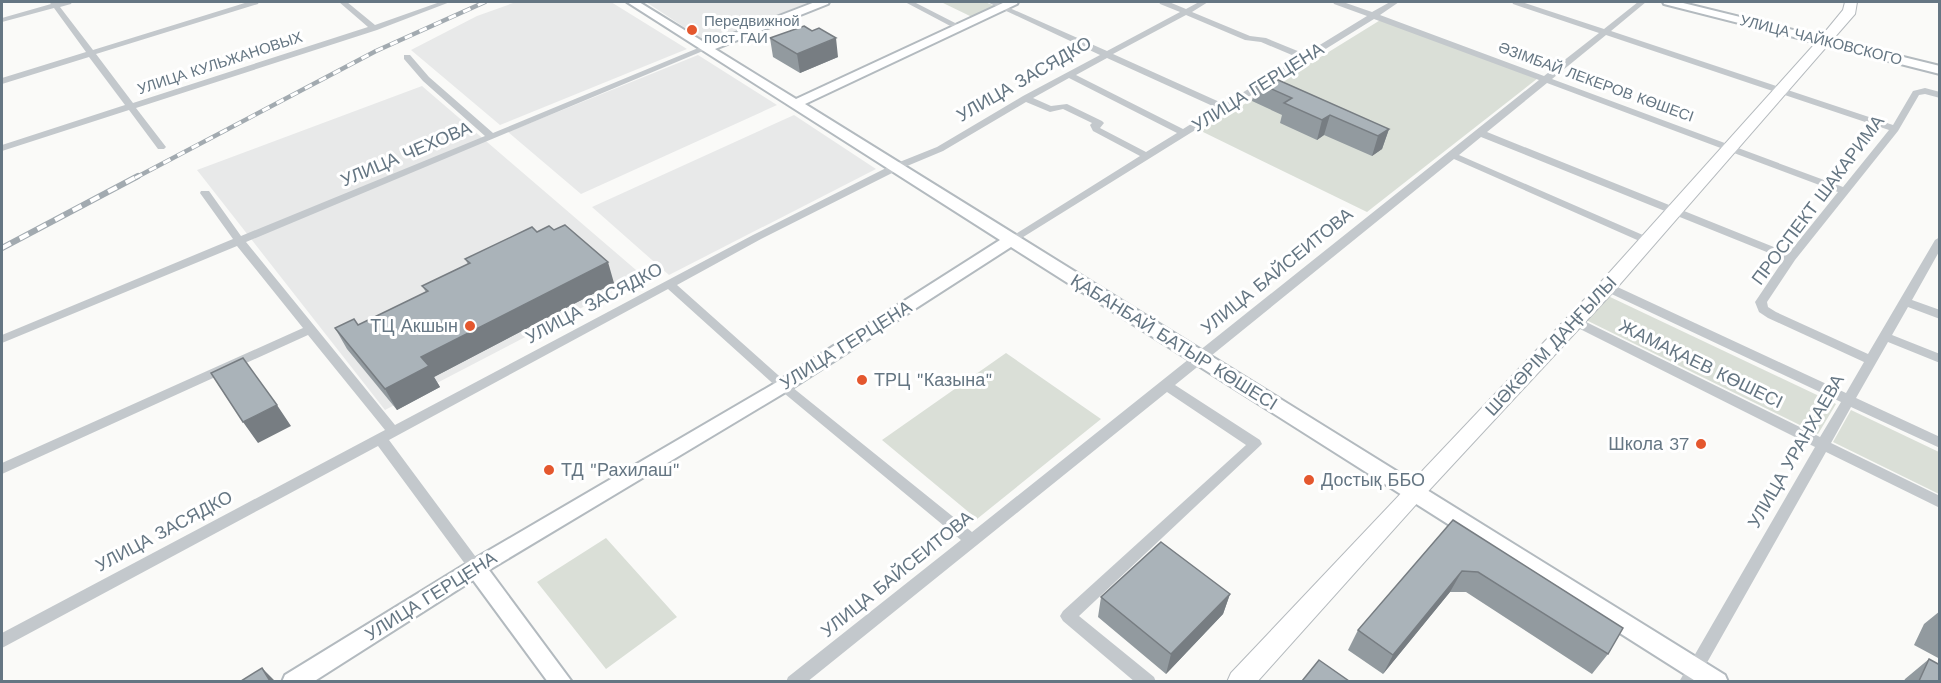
<svg xmlns="http://www.w3.org/2000/svg" width="1941" height="683" font-family="'Work Sans',sans-serif">
  <rect width="100%" height="100%" fill="#fafaf8"/>
  <path fill="#e8e9e9" d="M516,2H611L687,49L500,125L411,50L477,16Z
    M646,2H810L708,43Z
    M698,55L777,105L581,194L508,132Z
    M422,86L643,276L385,410L197,170Z
    M794,115L876,169L669,275L592,207Z"/>
  <path fill="#dadfd7" d="M941,2H985L995,6L972,17Z
    M1382,19L1538,78L1367,212L1201,131Z
    M1608,296L1836,404L1818,434L1586,320Z
    M1006,353L1101,419L977,519L882,440Z
    M1851,410L1939,452V494L1833,442Z
    M606,538L677,617L606,669L537,582Z"/>
  <g fill="none" stroke-linecap="round" stroke-linejoin="round">
    <defs>
      <path id="secondary" d="M627,2H639L707,44L815,2H829L828,4L715,49L796,99L1005,2H1018L1017,4L805,104L1725,675L1728,682H1697L1011,247L789,390L489,570L572,682H548L473,580L313,682H282L285,675L469,562L777,382L1000,240Z
        M1663,2H1679L1940,66V74L1664,4Z"/>
      <path id="primary" d="M1845,2H1857L1855,14L1614,291L1421,499L1257,682H1227L1231,673L1600,283L1820,38L1843,10Z"/>
    </defs>
    <use href="#secondary" stroke="#b3babf" stroke-width="4"/>
    <use href="#primary" stroke="#b5babe" stroke-width="2"/>
    <path fill="#c3c8cc" fill-rule="evenodd" d="M49,2H72L71,4L60,7L93,50L248,2H259L258,4L96,54L133,103L368,27L339,2H347L375,25L440,2H450L377,30L136,108L166,147L164,149H158L129,110L2,151V145L125,105L89,57L2,84V78L86,52L54,8L2,22V18L51,4Z
      M905,2H914L963,27L956,29Z
      M987,2H996L1107,51L1180,12L1160,4L1159,2H1169L1186,9L1199,2H1208L1192,12L1250,36L1266,38L1305,54L1367,16L1334,4L1333,2H1343L1372,12L1390,2H1399L1380,15L1544,76L1599,33L1513,4L1512,2H1522L1604,29L1638,2H1646L1611,31L1893,125L1913,91L1925,88L1940,92V98L1925,94L1919,95L1898,131L1795,260L1767,302L1768,307L1776,312L1868,354L1935,240L1940,237V250L1912,300L1940,310V319L1908,307L1892,335L1940,354V363L1888,342L1856,398L1940,437V448L1851,407L1831,443L1940,496V508L1826,452L1696,682H1679L1815,447L1572,325L1570,322L1576,318L1580,319L1820,437L1841,402L1603,290L1601,287L1603,284H1611L1846,393L1864,362L1768,318L1759,312L1755,302L1784,259L1481,137L1459,155L1652,239L1653,241L1648,244L1644,243L1454,159L1175,385L1260,440L1262,444L1079,616L1154,677L1156,682H1135L1063,621L1060,616L1063,611L1246,445L1167,392L807,682H786L788,677L961,540L779,389L668,289L389,440L481,564L483,568L481,572L476,574L471,572L378,446L2,648V633L385,430L308,335L2,474V463L303,328L237,246L2,343V335L233,239L200,193L201,191H209L241,236L485,136L423,81L404,59V55H410L429,77L493,133L703,46L710,48L246,242L395,425L753,235L892,165L937,147L1023,96L1100,55ZM1186,15L1245,40L1261,42L1299,58L1224,104L1113,54ZM1374,19L1539,80L972,532L787,383L677,285L761,239L900,169L943,151L1026,102L1050,112L1063,109L1092,123L1090,125L1093,131L1140,156L1006,240L1007,242H1015ZM1606,35L1889,130L1843,187L1552,79ZM1107,58L1217,108L1183,129L1076,75ZM1069,78L1177,133L1146,152L1100,128L1104,123L1102,121L1067,104L1051,106L1033,98ZM1547,83L1838,192L1789,253L1487,132Z"/>
    <use href="#secondary" fill="#fff" fill-rule="evenodd"/>
    <use href="#primary" fill="#fff" fill-rule="evenodd"/>
    <defs>
      <path id="rail-far1" d="M135,178L376,51L485,2"/>
      <path id="rail" d="M2,248L138,176"/>
    </defs>
    <use href="#rail-far1" stroke="#a2aab0" stroke-width="4.5"/>
    <use href="#rail" stroke="#a2aab0" stroke-width="6"/>
    <use href="#rail-far1" stroke="#fff" stroke-width="3" stroke-dasharray="8" stroke-linecap="butt"/>
    <use href="#rail" stroke="#fff" stroke-width="4" stroke-dasharray="10" stroke-linecap="butt"/>
  </g>
  <path fill="#929a9f" d="M812,31L838,57L800,73L773,57L770,38Z
    M1256,82L1389,129L1382,149L1372,156L1324,135L1317,140L1280,123L1282,115L1252,101Z
    M537,232L614,283L434,377L440,387L397,410L347,349L335,328L358,325L426,292L422,286L468,264L465,259Z
    M1453,520L1608,654L1592,674L1466,592H1450L1383,674L1348,650L1358,630Z
    M1230,594L1223,614L1166,674L1098,617L1101,597Z
    M1940,611V659L1914,645L1924,624Z
    M1929,659L1940,681H1904L1905,679Z"/>
  <path fill="#777d82" d="M836,38L838,57L800,73L797,54Z
    M1330,115L1324,135L1317,140L1322,120Z
    M1389,129L1382,149L1372,156L1378,136Z
    M608,262L614,283L434,377L440,387L397,410L385,389L421,357Z
    M277,405L291,426L258,443L243,422Z
    M1462,571L1450,592L1383,674L1393,655Z
    M1230,594L1223,614L1166,674L1171,654Z
    M262,668L275,681H270Z"/>
  <path fill="#aab3b9" stroke="#777d82" stroke-width="1.5" d="M804,26L812,31L819,28L836,38L797,54L770,38Z
    M1267,75L1389,129L1378,136L1330,115L1322,120L1284,103L1292,98L1256,82Z
    M565,225L608,262L421,357L429,366L385,389L335,328L354,319L358,325L428,291L422,286L470,263L465,259L532,227L537,232L549,226L554,230Z
    M243,358L277,405L243,422L211,373Z
    M1453,520L1623,628L1608,654L1478,572L1462,571L1393,655L1358,630Z
    M1161,542L1230,594L1171,654L1101,597Z
    M1929,659L1940,665V681H1919Z
    M1319,660L1349,681H1302Z
    M262,668L270,681H241Z"/>
  <g fill="#e4572e" stroke="#fff" stroke-width="2">
    <circle cx="692" cy="30" r="6"/>
    <circle cx="470" cy="326" r="6"/>
    <circle cx="862" cy="380" r="6"/>
    <circle cx="1701" cy="444" r="6"/>
    <circle cx="549" cy="470" r="6"/>
    <circle cx="1309" cy="480" r="6"/>
  </g>
  <g text-anchor="middle" stroke-width="6" stroke-linejoin="round" paint-order="stroke">
    <g font-size="15" fill="#657683" stroke="#fff" text-anchor="start">
      <text x="704" y="26">Передвижной<tspan x="704" dy="17">пост ГАИ</tspan></text>
    </g>
    <g font-size="15" fill="#657683" stroke="#fff">
      <text transform="translate(1821 40) rotate(14)" y="5">УЛИЦА ЧАЙКОВСКОГО</text>
      <text transform="translate(220 63) rotate(-18)" y="5">УЛИЦА КУЛЬЖАНОВЫХ</text>
      <text transform="translate(1596 82) rotate(20)" y="5">ӘЗІМБАЙ ЛЕКЕРОВ КӨШЕСІ</text>
    </g>
    <g font-size="18" fill="#657683" stroke="#fff">
      <text transform="translate(1024 79) rotate(-30)" y="6">УЛИЦА ЗАСЯДКО</text>
      <text transform="translate(1258 87) rotate(-32)" y="6">УЛИЦА ГЕРЦЕНА</text>
      <text transform="translate(406 154) rotate(-23)" y="6">УЛИЦА ЧЕХОВА</text>
      <text transform="translate(1818 200) rotate(-53)" y="6">ПРОСПЕКТ ШАКАРИМА</text>
      <text transform="translate(1277 271) rotate(-39)" y="6">УЛИЦА БАЙСЕИТОВА</text>
      <text transform="translate(594 303) rotate(-28)" y="6">УЛИЦА ЗАСЯДКО</text>
      <text transform="translate(1174 342) rotate(32)" y="6">ҚАБАНБАЙ БАТЫР КӨШЕСІ</text>
      <text transform="translate(846 345) rotate(-32)" y="6">УЛИЦА ГЕРЦЕНА</text>
      <text transform="translate(1551 346) rotate(-47)" y="6">ШӘКӘРІМ ДАҢҒЫЛЫ</text>
      <text transform="translate(1701 364) rotate(26)" y="6">ЖАМАҚАЕВ КӨШЕСІ</text>
      <text transform="translate(1796 451) rotate(-60)" y="6">УЛИЦА УРАНХАЕВА</text>
      <text transform="translate(164 531) rotate(-28)" y="6">УЛИЦА ЗАСЯДКО</text>
      <text transform="translate(897 574) rotate(-39)" y="6">УЛИЦА БАЙСЕИТОВА</text>
      <text transform="translate(431 596) rotate(-32)" y="6">УЛИЦА ГЕРЦЕНА</text>
    </g>
    <g font-size="18" fill="#657683" stroke="#fff" text-anchor="start">
      <text x="458" y="332" text-anchor="end">ТЦ Акшын</text>
      <text x="874" y="386">ТРЦ "Казына"</text>
      <text x="1689" y="450" text-anchor="end">Школа 37</text>
      <text x="561" y="476">ТД "Рахилаш"</text>
      <text x="1321" y="486">Достық ББО</text>
    </g>
  </g>
  <rect width="1941" height="683" fill="none" stroke="#657683" stroke-width="6"/>
</svg>
